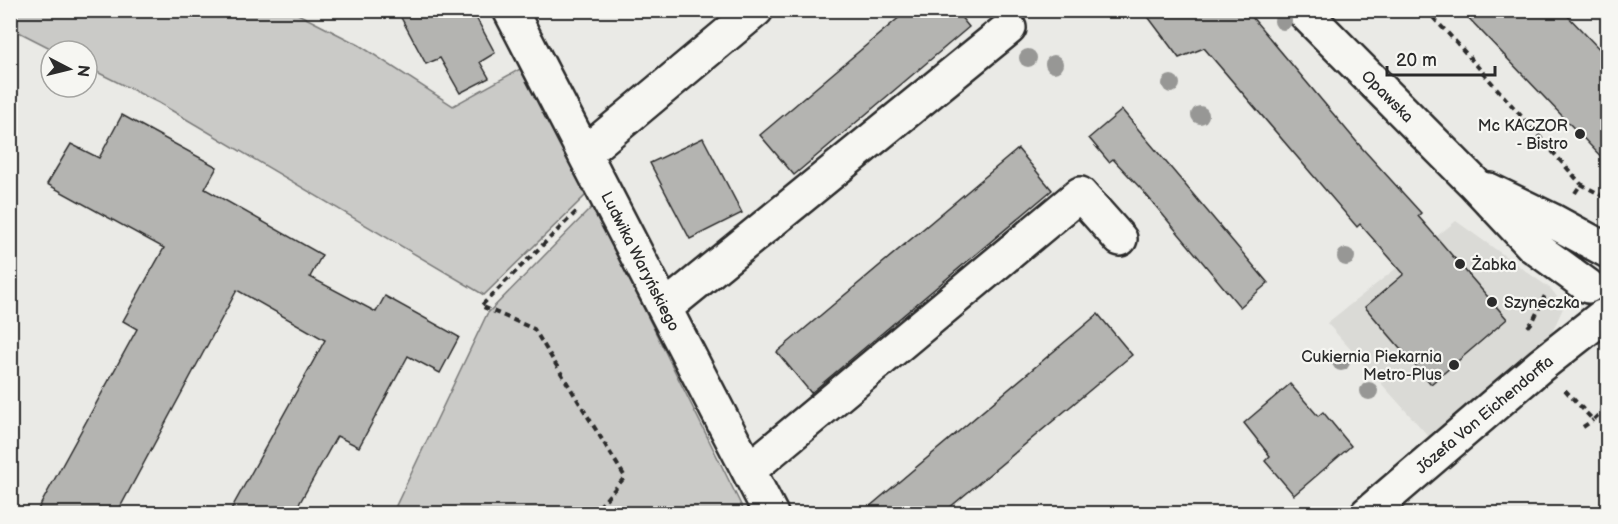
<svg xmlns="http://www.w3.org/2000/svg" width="1618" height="524" font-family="'Balsamiq Sans',sans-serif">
  <rect width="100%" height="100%" fill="#eaeae6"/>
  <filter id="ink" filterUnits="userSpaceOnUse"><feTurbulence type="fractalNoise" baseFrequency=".0167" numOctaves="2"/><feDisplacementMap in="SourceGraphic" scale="12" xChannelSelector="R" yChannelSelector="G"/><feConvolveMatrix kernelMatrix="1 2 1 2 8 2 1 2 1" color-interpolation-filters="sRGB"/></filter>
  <g filter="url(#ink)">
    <path fill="#dadad6" d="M1456,221L1551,289L1564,306L1549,339L1431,439L1327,323Z"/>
    <path fill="#cacac7" stroke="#7a7a79" stroke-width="1.5" d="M10,11H292L359,45L453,106L520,69L588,193L484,295L159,103L87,67V51H56L11,28Z
      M593,206L745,513L392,514L487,314Z"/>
    <path fill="#b4b4b1" stroke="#2b2b2b" stroke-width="1.5" d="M397,10H472L495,53L480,62L489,78L460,93L440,58L426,64Z
      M908,10H955L969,27L794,175L760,135Z
      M1143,10H1246L1361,147L1421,213L1418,216L1507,319L1431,384L1365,307L1404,274L1360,224L1357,227L1204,48L1179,58Z
      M1461,10H1562L1608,58V164Z
      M1122,110L1268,283L1240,307L1143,191L1113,159L1109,162L1089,138Z
      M122,115L217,167L205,189L322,255L310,277L376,312L385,296L459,337L440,373L408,356L359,447L337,436L294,513H229L325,340L237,290L117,513H36L137,329L123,321L164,248L47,184L71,144L99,158Z
      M703,138L742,213L690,239L650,163Z
      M1018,149L1052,190L811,393L777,352Z
      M1098,314L1132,355L943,513H862Z
      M1290,384L1318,416L1323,412L1351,446L1294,495L1265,461L1270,456L1244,423Z"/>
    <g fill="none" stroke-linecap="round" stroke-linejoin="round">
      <defs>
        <path id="minor" d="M510,10L771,514
          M1302,10L1473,182L1533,246L1588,286
          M585,153L756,10
          M1489,190L1551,220L1608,251
          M665,308L1009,28
          M749,470L1080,194L1120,239
          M1367,514L1541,365L1602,317"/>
      </defs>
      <use href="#minor" stroke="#2b2b2b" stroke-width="38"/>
      <path stroke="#2b2b2b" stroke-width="4" stroke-dasharray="6 4.5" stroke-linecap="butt" d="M1426,10L1456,42L1581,184
        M1575,193L1581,184L1608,199
        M576,212L481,306L534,329L625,477L593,514
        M1528,327L1533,321L1544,298L1542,297
        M1565,390L1593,420L1608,406
        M1583,427L1593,420"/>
      <use href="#minor" stroke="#f6f6f2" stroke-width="33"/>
    </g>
    <g fill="#979795">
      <circle cx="1283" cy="21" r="9"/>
      <circle cx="1028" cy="58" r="9"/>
      <circle cx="1054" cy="64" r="9"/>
      <circle cx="1171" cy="84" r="9"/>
      <circle cx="1200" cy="115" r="9"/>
      <circle cx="1346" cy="257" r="9"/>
      <circle cx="1341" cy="362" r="9"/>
      <circle cx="1369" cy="391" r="9"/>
    </g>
  </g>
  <g fill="#2b2b2b" stroke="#f6f6f2" stroke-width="2">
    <circle cx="1580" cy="134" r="6"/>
    <circle cx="1460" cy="264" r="6"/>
    <circle cx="1492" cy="302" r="6"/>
    <circle cx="1454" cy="365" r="6"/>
  </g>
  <g text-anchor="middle" stroke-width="4.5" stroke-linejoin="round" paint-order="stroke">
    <g font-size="16" fill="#2b2b2b" stroke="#f6f6f2">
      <text transform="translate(1388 96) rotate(45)" y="6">Opawska</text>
      <text transform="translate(641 261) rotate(63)" y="6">Ludwika Waryńskiego</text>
      <text transform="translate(1484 414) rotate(-40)" y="6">Józefa Von Eichendorffa</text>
    </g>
    <g font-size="16" fill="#2b2b2b" stroke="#f6f6f2" text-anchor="end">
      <text x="1568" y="131">Mc KACZOR<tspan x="1568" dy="18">- Bistro</tspan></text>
      <text x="1472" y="270" text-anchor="start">Żabka</text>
      <text x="1504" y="308" text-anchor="start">Szyneczka</text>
      <text x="1442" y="362">Cukiernia Piekarnia<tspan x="1442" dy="18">Metro-Plus</tspan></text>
    </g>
  </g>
  <rect width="1618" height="524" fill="none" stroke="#f6f6f2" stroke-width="36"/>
  <rect x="18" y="18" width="1582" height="488" fill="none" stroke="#2b2b2b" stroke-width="2" filter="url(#ink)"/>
  <g transform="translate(69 69) rotate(97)"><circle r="28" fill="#f6f6f2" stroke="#a5a5a2" stroke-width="1.5"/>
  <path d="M0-4.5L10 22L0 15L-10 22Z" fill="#2b2b2b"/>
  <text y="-9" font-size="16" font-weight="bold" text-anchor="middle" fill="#2b2b2b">N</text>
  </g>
  <path d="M1387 66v9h108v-9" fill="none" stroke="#2b2b2b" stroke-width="3"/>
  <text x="1396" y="66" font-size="18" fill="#2b2b2b" stroke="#f6f6f2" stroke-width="4.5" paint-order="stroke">20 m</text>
</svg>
